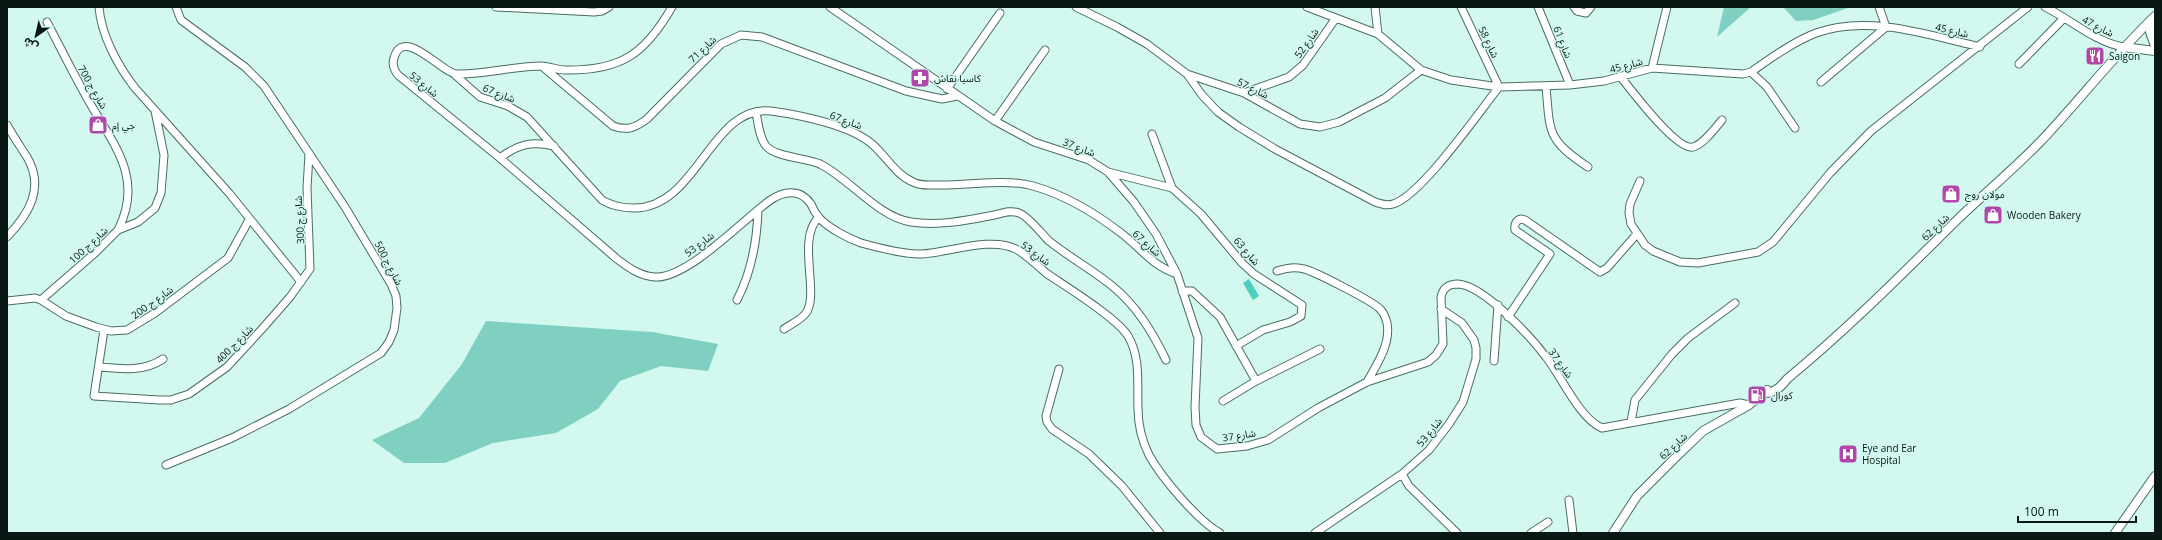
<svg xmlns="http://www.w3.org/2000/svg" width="2162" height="540" font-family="'Open Sans','Noto Sans Arabic',sans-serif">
  <rect width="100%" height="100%" fill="#d2f8f0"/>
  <path fill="#7fd0c1" d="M1724,7H1751L1717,37Z
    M1783,7H1851L1813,20L1796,21Z
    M486,321L652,332L718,344L708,371L661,366L620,381L598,409L556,433L493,443L445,463H404L372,440L419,418L462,364Z"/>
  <path fill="#4ad0bc" d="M1249,279L1259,296L1253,300L1243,283Z"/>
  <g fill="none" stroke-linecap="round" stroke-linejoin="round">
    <defs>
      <path id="minor" d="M99,7C101,35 118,66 135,88L229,193L301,282
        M496,7L594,12L602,11L609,7
        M672,7C645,54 621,71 565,70C557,70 549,66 541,66C513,66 484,75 456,74C442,73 403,25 394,58C392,64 394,70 398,75L500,158L617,259C629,268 640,276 655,277C687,279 743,220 769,201C783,191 800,188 811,204C813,209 816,214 819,218C829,228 847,238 861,243C879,248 901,254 921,254C949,253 990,236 1016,249C1026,255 1037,265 1046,273C1065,286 1117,318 1128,336C1141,358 1137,383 1138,408C1138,423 1142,441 1149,455C1161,477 1198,521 1220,533
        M830,7L995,121L1034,142L1089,160L1108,172L1134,202L1156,234L1177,274L1198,338L1195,407L1196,425L1201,437L1217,449L1247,446L1268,440L1318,408L1367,382L1428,362L1436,355L1443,344L1441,297C1443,288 1448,284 1458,284C1483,285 1531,337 1546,357C1562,377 1579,418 1602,428L1740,403L1749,405
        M1076,7L1117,27L1147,44L1187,74L1244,93L1300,124L1320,127L1339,122L1385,98L1421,70
        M1307,7L1378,34L1421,70L1451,80L1499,87L1570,85L1604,81L1652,68L1743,74L1751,72C1771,58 1793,42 1816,33C1868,14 1928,35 1980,47
        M1375,7L1378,34
        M1538,7L1570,85
        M1574,7L1577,11L1586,13L1591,7
        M2045,7C2072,20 2093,41 2123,47
        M47,22C60,47 73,73 87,98C112,143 145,177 118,230
        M2019,64L2064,18
        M543,67L613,126C627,131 635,128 647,119L721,44L741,35L762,37L906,91L942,99L957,96
        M1652,68L1667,7
        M1751,72L1767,87L1795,128
        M454,74L480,97L508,106L527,117L602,200C612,206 622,208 634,208C697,209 711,104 771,111C800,115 850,125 872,144C886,156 896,175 913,182C920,186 929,185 936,185C968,186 1002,178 1033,186C1065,195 1095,213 1121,233C1142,249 1151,265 1177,274
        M1187,74L1202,95L1218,112L1239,127L1275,149L1375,202C1381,204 1387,206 1393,204C1421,196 1479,112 1499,87L1461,7
        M1620,76C1631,90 1677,151 1693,147C1704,144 1715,128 1722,120
        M1821,82L1886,27L1879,7
        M1546,86C1550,133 1547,140 1588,167
        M947,89L1000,13
        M1244,93L1289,77L1303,65L1336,18
        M756,112C758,122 759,137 766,146C775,157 806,158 820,164C850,179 878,217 911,222C937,226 964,221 989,216C999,215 1008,209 1019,213C1028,216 1041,233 1049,241C1069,257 1091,269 1111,285C1136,305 1152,331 1166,360
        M995,121L1045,50
        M7,125C13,136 20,146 27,157C45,188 29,214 7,237
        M1152,134L1172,188
        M500,158C518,144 532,141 554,146
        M1108,172L1172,188L1201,214L1242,263L1254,274L1302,305L1301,316L1290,322L1263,330L1236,346
        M1640,181L1630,204L1629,213L1631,224L1645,245L1653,251L1680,262L1698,263L1758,252L1773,242L1830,173L1871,131L2028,7
        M1277,271C1286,268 1295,266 1304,269C1314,271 1374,302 1380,309C1383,312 1386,319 1387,323C1391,344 1377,364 1367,382
        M1182,291H1192L1220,317L1256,381
        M41,300L96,252L118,230L138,222L155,208L161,193L164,155L155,111
        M737,300C752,271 757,242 758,210
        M7,301L35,298L41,300L66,316L96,327L111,331L127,330L155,313L228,258L249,220
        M1508,317L1550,254L1515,230C1514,225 1516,220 1521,219L1525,220L1600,272L1607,268L1636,235
        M784,329C791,324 801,320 806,313C820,294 796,238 819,217
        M104,330L94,396L159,400H171L189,394L227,367L262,329L290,297L310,269L307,188L309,154
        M1494,361L1498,305
        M99,367C121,369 144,372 163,359
        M1059,369L1046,416L1047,422L1052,429L1089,454L1122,486L1160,533
        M1223,401L1256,381L1320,349
        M1631,422L1635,400L1672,354L1688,338L1735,303
        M166,465L232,438L289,409L381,353L389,342L394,330L397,308L396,296L391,284L345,207L264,86L245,67L181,20L176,7
        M1402,474L1409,486L1457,533
        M1569,500L1573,533
        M1315,533L1402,474L1429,450L1449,424L1463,402L1476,359V348L1474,340L1462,323L1441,309
        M1531,533L1548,522"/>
      <path id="tertiary" d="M2153,19L2150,32L2155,46
        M2123,47L2155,51
        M1765,393C1774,393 1782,386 1787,379C1848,329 1903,273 1959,218C1986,192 2015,168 2041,141C2080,100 2114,55 2155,16
        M1613,533L1637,496L1677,456L1703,431L1749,405L1767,390
        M2115,533L2155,476"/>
    </defs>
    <use href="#minor" stroke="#4a6c65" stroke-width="9"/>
    <use href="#tertiary" stroke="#4a6c65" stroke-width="10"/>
    <use href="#minor" stroke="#fff" stroke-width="7"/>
    <use href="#tertiary" stroke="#fff" stroke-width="8"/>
  </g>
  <defs>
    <symbol id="restaurant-square" viewBox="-11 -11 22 22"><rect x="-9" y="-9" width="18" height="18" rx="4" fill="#b147a9" stroke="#d2f8f0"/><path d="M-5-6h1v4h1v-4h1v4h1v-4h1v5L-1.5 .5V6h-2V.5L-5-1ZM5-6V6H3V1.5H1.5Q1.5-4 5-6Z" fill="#fff"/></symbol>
    <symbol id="pharmacy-square" viewBox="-11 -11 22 22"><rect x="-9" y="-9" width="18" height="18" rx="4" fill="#b147a9" stroke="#d2f8f0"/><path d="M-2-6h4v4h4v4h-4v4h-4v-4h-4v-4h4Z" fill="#fff"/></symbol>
    <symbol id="shop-square" viewBox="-11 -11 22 22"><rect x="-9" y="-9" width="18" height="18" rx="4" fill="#b147a9" stroke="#d2f8f0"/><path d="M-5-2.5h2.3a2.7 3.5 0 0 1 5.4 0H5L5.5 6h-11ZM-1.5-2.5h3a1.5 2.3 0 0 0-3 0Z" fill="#fff"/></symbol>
    <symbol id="fuel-square" viewBox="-11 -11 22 22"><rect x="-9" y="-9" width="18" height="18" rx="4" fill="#b147a9" stroke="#d2f8f0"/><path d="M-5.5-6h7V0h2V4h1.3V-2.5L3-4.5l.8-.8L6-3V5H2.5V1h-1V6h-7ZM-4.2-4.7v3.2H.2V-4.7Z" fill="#fff"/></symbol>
    <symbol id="hospital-square" viewBox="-11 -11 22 22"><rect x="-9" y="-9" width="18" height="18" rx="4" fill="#b147a9" stroke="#d2f8f0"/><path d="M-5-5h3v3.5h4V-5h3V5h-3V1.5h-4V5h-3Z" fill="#fff"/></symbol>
  </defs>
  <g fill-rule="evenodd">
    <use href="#restaurant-square" x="2084" y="45" width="22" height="22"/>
    <use href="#pharmacy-square" x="909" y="67" width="22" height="22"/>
    <use href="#shop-square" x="87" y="114" width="22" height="22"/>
    <use href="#shop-square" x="1940" y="183" width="22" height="22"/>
    <use href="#shop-square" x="1982" y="204" width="22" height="22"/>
    <use href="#fuel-square" x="1746" y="384" width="22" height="22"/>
    <use href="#hospital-square" x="1837" y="443" width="22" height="22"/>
  </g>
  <g text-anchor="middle" stroke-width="3" stroke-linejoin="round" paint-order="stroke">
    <g font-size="10" fill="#0a1815" stroke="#d2f8f0">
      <text transform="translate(2098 26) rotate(27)" y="4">شارع 47</text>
      <text transform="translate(1952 30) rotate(13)" y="4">شارع 45</text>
      <text transform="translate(1489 42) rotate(64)" y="4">شارع 58</text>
      <text transform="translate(1563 42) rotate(68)" y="4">شارع 61</text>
      <text transform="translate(1306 43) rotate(-55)" y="4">شارع 52</text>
      <text transform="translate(702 49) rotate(-44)" y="4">شارع 71</text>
      <text transform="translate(1626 65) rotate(-15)" y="4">شارع 45</text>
      <text transform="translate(424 84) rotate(39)" y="4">شارع 53</text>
      <text transform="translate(93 87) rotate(60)" y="4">شارع ج 700</text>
      <text transform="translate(1253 88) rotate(26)" y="4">شارع 57</text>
      <text transform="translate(499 93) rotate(21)" y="4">شارع 67</text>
      <text transform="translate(846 120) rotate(20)" y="4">شارع 67</text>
      <text transform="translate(1079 147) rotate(21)" y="4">شارع 37</text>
      <text transform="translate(299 220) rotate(-93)" y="4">شارع ج 300</text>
      <text transform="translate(1935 227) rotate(-44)" y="4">شارع 62</text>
      <text transform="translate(1147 243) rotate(42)" y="4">شارع 67</text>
      <text transform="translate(699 244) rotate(-37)" y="4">شارع 53</text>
      <text transform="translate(88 245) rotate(-43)" y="4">شارع ج 100</text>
      <text transform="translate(1247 251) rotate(49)" y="4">شارع 63</text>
      <text transform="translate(1036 253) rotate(36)" y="4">شارع 53</text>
      <text transform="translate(389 263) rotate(62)" y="4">شارع ج 500</text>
      <text transform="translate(152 302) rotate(-36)" y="4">شارع ج 200</text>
      <text transform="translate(234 344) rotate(-46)" y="4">شارع ج 400</text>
      <text transform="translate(1561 363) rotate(54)" y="4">شارع 37</text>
      <text transform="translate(1429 432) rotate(-51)" y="4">شارع 53</text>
      <text transform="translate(1239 435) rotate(-9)" y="4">شارع 37</text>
      <text transform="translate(1673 446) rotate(-43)" y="4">شارع 62</text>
    </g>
    <g font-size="10" fill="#0a1815" stroke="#d2f8f0" text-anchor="start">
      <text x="2109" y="60">Saigon</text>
      <text x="934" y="82">كاسيا نقاش</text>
      <text x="112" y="129">جي إم</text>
      <text x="1965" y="198">مولان روج</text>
      <text x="2007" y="219">Wooden Bakery</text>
      <text x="1771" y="399">كورال</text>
      <text x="1862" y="452">Eye and Ear<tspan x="1862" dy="12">Hospital</tspan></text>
    </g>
  </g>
  <rect width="2162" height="540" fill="none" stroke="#0a1815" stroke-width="16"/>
  <g transform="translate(36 36) rotate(214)" stroke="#d2f8f0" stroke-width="3" paint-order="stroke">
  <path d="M0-3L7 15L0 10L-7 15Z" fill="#0a1815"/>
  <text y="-6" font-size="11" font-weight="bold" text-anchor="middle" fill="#0a1815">ش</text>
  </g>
  <path d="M2018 516v6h118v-6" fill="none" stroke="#0a1815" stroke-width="2"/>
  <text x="2024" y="516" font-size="12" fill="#0a1815" stroke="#d2f8f0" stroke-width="3" paint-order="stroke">100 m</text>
</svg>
